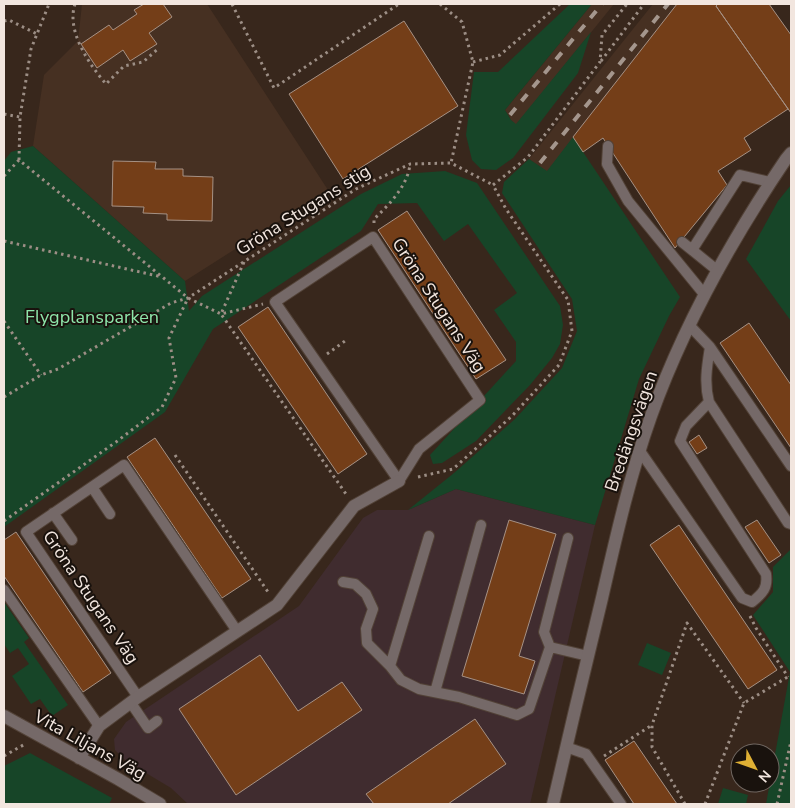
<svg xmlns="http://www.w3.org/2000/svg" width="795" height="808" font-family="'Nunito Sans',sans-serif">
  <rect width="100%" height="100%" fill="#38271c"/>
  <path fill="#402c2f" d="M456,489L595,525L530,804H188L171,788L126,761L115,750L114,739L126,722L299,606L363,518L377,510H408Z"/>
  <path fill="#463022" d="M82,4H207L328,190L185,281L33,146L44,75L78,41Z
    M592,4H614L516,125L511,120L505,110Z
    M653,4H677L547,172L529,159Z"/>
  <path fill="#174528" d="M570,4H592L505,110L511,120L516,124L591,32L578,73L513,158L496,170L481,169L472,160L466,135L474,72H498Z
    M573,137L680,297L669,316L639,379L595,525L456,489L408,510L454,473L515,419L562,368L577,331L572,299L502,193L504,182L529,159L547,171Z
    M33,146L185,281L189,311L202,296L361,194L402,174L445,171L477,183L560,306L563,325L560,344L552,358L530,385L476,441L442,463L433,464L430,455L516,361V342L494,310L517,293L468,224L444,241L417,203L378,204L361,231L213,329L165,412L4,527V161L11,152Z
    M791,185V321L746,259L778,201Z
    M791,549V804H766L790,672L753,615L773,592V567Z
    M4,602L29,638L24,642L68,705L52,716L40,699L31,704L12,676L29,664L18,648L10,653L4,644Z
    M647,643L671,653L662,675L638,665Z
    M30,753L112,798L109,804H4V766Z
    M723,788L748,795L746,804H718Z"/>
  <path fill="#743e18" stroke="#a69184" d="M144,4H163L172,17L149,33L157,44L130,61L123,50L97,68L81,44L109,25L113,30L137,14L134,10Z
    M677,4H718L716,6L788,109L744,138L751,150L718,171L727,185L675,248L603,138L583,152L573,137Z
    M718,4H769L791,35V113L716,6Z
    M404,21L458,106L343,179L289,94Z
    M113,161L156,162L155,169H183V176L213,177L212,221L167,220V214L143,213L144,207L112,206Z
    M407,211L506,360L476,379L378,230Z
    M268,307L367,454L338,474L238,327Z
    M749,323L791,385V448L720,343Z
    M699,435L707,448L697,454L689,442Z
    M155,438L251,579L222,598L127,457Z
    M509,520L556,534L519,656L535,661L524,694L462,676Z
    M757,520L781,555L769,563L745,527Z
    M679,525L777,670L748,689L650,545Z
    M16,532L111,673L83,692L4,576V540Z
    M260,655L298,711L342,682L362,710L236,795L179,709Z
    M475,719L506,764L448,804H374L366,794Z
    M634,741L677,804H634L605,760Z"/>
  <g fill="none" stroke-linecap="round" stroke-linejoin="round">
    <defs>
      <path id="service" d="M608,146L607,164L628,201L704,294
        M373,237L480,400L419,449L399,481L275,302Z
        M682,242L692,250
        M718,271L692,250L740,175L770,182
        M710,347L791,466
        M709,402L788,523L791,524
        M640,451L742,598L752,602C763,593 768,588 766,574L680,441L686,426L709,402C704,383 707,366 710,347L690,326
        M92,487L110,514
        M53,513L72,540
        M343,582L355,584L366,594L373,609L366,629L367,643L390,666L401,680L419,689L459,697L517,715L529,709L550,647L544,632L568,538
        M4,590L99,726
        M550,647L588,656
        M390,666L429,536
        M435,692L481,525
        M138,697L26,532L124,465L237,631
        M131,703L148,728L157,721
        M566,747L586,754L621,804"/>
      <path id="minor" d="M4,716L118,779L160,804
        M79,758L99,726L138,697L277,605L354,506L399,481"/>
      <path id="tertiary" d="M553,804C569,735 585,667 602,598C616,537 630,475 651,416C684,324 732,239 786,159L791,153"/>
    </defs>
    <use href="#service" stroke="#524237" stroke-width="12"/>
    <use href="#minor" stroke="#524237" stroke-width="14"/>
    <use href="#tertiary" stroke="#524237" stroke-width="14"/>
    <path stroke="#9c8e85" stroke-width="3" stroke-dasharray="2.5 4" stroke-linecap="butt" d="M75,4C66,31 89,64 106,84L124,66L143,62L159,48
      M232,4L274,88L399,4
      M440,4L462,22L473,62L451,163
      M4,21L9,20L37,34
      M601,61L644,4
      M473,62L500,55L560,4
      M4,114L20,117
      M19,160L20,117L31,49L49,4
      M4,176L19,160L188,298L221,314L263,304
      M493,185L528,157L600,62L602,35L627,4
      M374,223V219C390,204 408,185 410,164
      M4,241L162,277
      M244,262L221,314L346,494
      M4,321L41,375
      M327,354L345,341
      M4,397L41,375L58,369L171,303L188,298L356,189L410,164L451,163L493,185
      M175,455L268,592
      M418,477L453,469L512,416L559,365L572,331L568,300L506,209L493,185
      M4,521L116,442L162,407L176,378L169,338L188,298
      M750,616L756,628L788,677
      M4,756L25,744
      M604,756L652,725
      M685,804L652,747V725L687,623L744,703
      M705,804L744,703L791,675
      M777,804L791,741"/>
    <use href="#service" stroke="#756968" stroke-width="10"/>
    <use href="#minor" stroke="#756968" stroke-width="12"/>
    <use href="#tertiary" stroke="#756968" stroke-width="12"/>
    <path stroke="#a4968d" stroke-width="4" stroke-dasharray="9 9" stroke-linecap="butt" d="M510,115L602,4
      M540,163L668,4"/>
  </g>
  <g text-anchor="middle" stroke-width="4" stroke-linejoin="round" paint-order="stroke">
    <g font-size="18" fill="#f2e6df" stroke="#19120d">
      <text transform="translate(303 210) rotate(-32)" y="6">Gröna Stugans stig</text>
      <text transform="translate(439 305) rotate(57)" y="6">Gröna Stugans Väg</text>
      <text transform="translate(631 431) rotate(-71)" y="6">Bredängsvägen</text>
      <text transform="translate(91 597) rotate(56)" y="6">Gröna Stugans Väg</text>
      <text transform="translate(90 745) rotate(29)" y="6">Vita Liljans Väg</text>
    </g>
    <g font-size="18" fill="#8ee6aa" stroke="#19120d">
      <text x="92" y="323">Flygplansparken</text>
    </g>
  </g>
  <rect width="795" height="808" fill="none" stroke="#f2e6df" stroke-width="10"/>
  <g transform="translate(755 768) rotate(131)"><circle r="24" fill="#19120d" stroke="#706761"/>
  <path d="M0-4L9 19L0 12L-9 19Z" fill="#dfb034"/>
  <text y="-8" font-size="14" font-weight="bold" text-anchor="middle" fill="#f2e6df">N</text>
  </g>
</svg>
